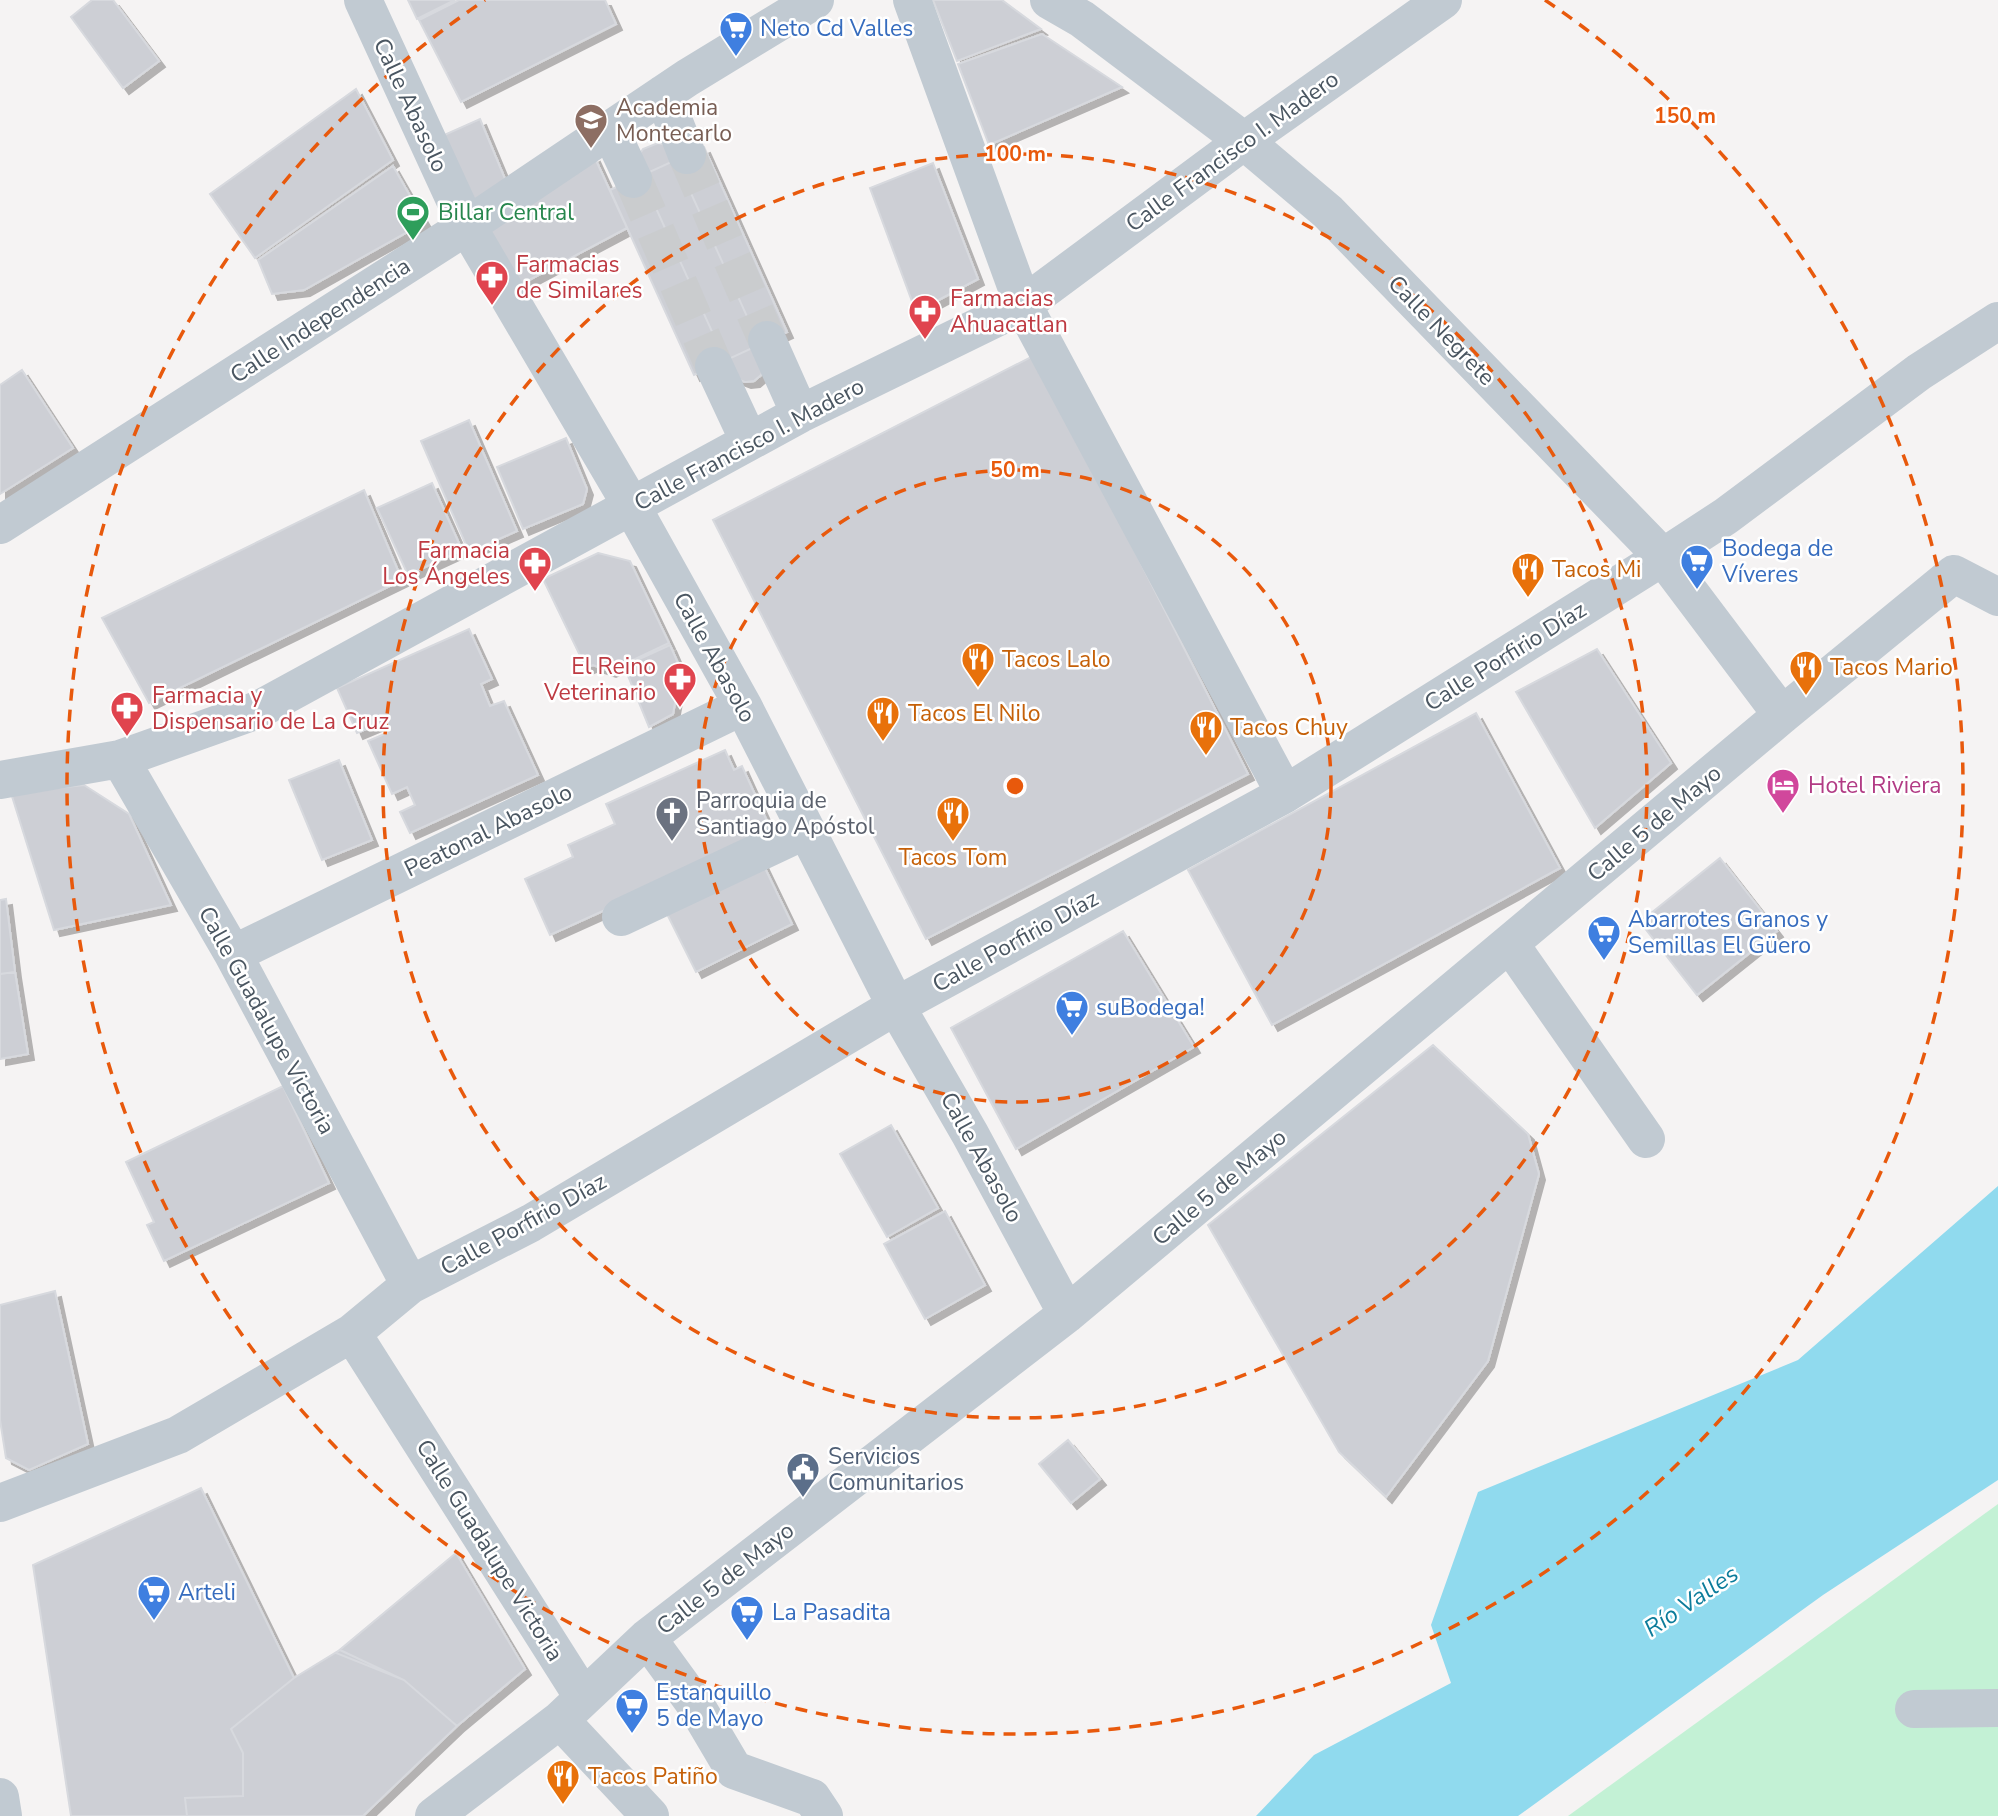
<svg xmlns="http://www.w3.org/2000/svg" width="1998" height="1816" font-family="'Nunito Sans',sans-serif">
  <defs>
    <filter id="shadow"><feDropShadow dx="6" dy="6" stdDeviation="0" flood-color="#0004"/></filter>
  </defs>
  <rect width="100%" height="100%" fill="#f5f3f3"/>
  <path fill="#c3f1d5" d="M1998,1504V1816H1568Z"/>
  <path fill="#90daee" d="M1998,1186V1480L1823,1595L1518,1816H1256L1314,1755L1451,1683L1431,1625L1478,1492L1798,1360Z"/>
  <path fill="#cdcfd5" stroke="#d7d9de" stroke-width="2" filter="url(#shadow)" d="M92,0H113L159,61L123,88L71,17Z
    M408,0H455L417,19Z
    M459,0H605L616,24L461,102L419,20Z
    M933,0H1002L1041,29L957,61Z
    M1042,34L1122,87L989,145L958,64Z
    M356,89L393,160L255,258L210,194Z
    M480,119L508,186L473,204L442,136Z
    M658,143L666,145L675,158L765,356V367L761,375L754,381L745,382L737,379L729,369L640,173L639,155L643,149Z
    M704,147L787,332L694,375L610,190Z
    M594,156L627,228L518,286L481,222Z
    M933,163L978,279L916,312L870,188Z
    M393,166L425,222L304,290L272,294L258,260Z
    M1035,355L1248,774L926,939L713,520Z
    M22,370L73,448L0,494V385Z
    M469,420L517,531L469,552L421,441Z
    M566,438L587,489L583,504L523,529L497,467Z
    M432,483L462,550L408,575L377,508Z
    M364,490L402,580L149,703L102,618Z
    M598,553L630,561L669,643L610,671L593,665L586,668L543,579Z
    M469,629L492,679L481,684L490,706L504,701L538,775L410,833L400,812L415,805L407,787L392,794L368,741L387,733L383,722L357,733L337,688Z
    M670,645L681,670L673,714L649,727L624,666Z
    M1597,649L1671,763L1595,828L1516,692Z
    M1476,713L1560,868L1272,1025L1188,870Z
    M725,750L734,770L742,766L776,841L605,910L550,935L525,879L573,857L568,845L615,824L606,804Z
    M339,760L372,840L322,860L289,780Z
    M84,785L129,814L171,905L54,930L11,793Z
    M1720,858L1777,931L1697,995L1640,922Z
    M761,860L792,924L696,972L664,908Z
    M6,899L15,972L0,974V900Z
    M1123,931L1194,1047L1016,1149L951,1028Z
    M15,972L28,1054L0,1059V974Z
    M1433,1045L1528,1134L1539,1174L1488,1361L1386,1497L1339,1452L1208,1225Z
    M283,1086L329,1183L164,1261L147,1225L154,1222L126,1162Z
    M891,1125L938,1208L887,1237L840,1154Z
    M945,1211L985,1285L925,1319L884,1244Z
    M55,1291L88,1444L29,1470L6,1458L0,1420V1305Z
    M1068,1440L1100,1479L1071,1503L1039,1464Z
    M201,1488L294,1678L231,1729L243,1753V1796L185,1798L187,1816H71L33,1565Z
    M456,1553L525,1669L457,1726L404,1680L336,1653Z
    M340,1650L404,1680L457,1726L363,1816H187L185,1798L243,1796V1753L231,1729L294,1678Z"/>
  <g fill="none" stroke-linecap="round" stroke-linejoin="round">
    <path stroke="#caccce" stroke-width="38" stroke-dasharray="38 19" stroke-linecap="butt" d="M687,155L767,340
      M633,179L714,366"/>
    <path stroke="#c1cad2" stroke-width="38" d="M363,0L467,226L631,505L743,706L896,1006L970,1134L1067,1314
      M912,0L1023,305L1285,794
      M1049,0L1082,19L1244,141L1328,212L1663,557L1782,715
      M663,94L687,155
      M610,130L633,179
      M767,340L800,414
      M714,366L749,441
      M0,525L467,226L687,78L815,0
      M120,759L233,954L410,1285
      M0,780L120,759L258,710L800,414L1023,305L1244,141L1443,0
      M621,917L806,830
      M1510,944L1646,1139
      M233,954L743,706
      M352,1333L583,1697
      M0,1503L178,1435L352,1333L410,1285L531,1223L896,1006L1285,794L1663,557L1726,516L1919,372L1998,321
      M647,1638L695,1704L734,1770L812,1798L824,1816
      M1914,1709L1998,1708
      M560,1720L650,1816
      M0,1797L3,1816
      M434,1816L560,1720L647,1638L1067,1314L1782,715L1954,574L1998,597"/>
  </g>
  <g fill="none" stroke="#e8590c" stroke-width="3.5" stroke-dasharray="12 9">
    <circle cx="1015" cy="786" r="316"/>
    <circle cx="1015" cy="786" r="632"/>
    <path d="M1545 0A948 948 0 1 1 485 0"/>
  </g>
  <defs>
    <symbol id="supermarket-pin" viewBox="-11 -11 22 30"><path d="M0 17L-7.5 6A9.5 9.5 0 1 1 7.5 6Z" fill="#3f7fe0" stroke="#fff"/><path d="M-6-5.5h2.5l.6 2H6L4.5 2H-2.5L-4.4-4H-6ZM-1.5 3.2a1.3 1.3 0 1 0 .1 0ZM3 3.2a1.3 1.3 0 1 0 .1 0Z" fill="#fff"/></symbol>
    <symbol id="university-pin" viewBox="-11 -11 22 30"><path d="M0 17L-7.5 6A9.5 9.5 0 1 1 7.5 6Z" fill="#8d6e63" stroke="#fff"/><path d="M0-5L7-2L0 1L-7-2ZM-4 1L0 2.5L4 1V4Q0 6-4 4Z" fill="#fff"/></symbol>
    <symbol id="stadium-pin" viewBox="-11 -11 22 30"><path d="M0 17L-7.5 6A9.5 9.5 0 1 1 7.5 6Z" fill="#2e9e5b" stroke="#fff"/><path d="M0-5a6.5 5 0 1 0 0 10a6.5 5 0 1 0 0-10ZM-3.5-1.8h7v3.6h-7Z" fill="#fff"/></symbol>
    <symbol id="pharmacy-pin" viewBox="-11 -11 22 30"><path d="M0 17L-7.5 6A9.5 9.5 0 1 1 7.5 6Z" fill="#e0444e" stroke="#fff"/><path d="M-2-6h4v4h4v4h-4v4h-4v-4h-4v-4h4Z" fill="#fff"/></symbol>
    <symbol id="restaurant-pin" viewBox="-11 -11 22 30"><path d="M0 17L-7.5 6A9.5 9.5 0 1 1 7.5 6Z" fill="#e8710a" stroke="#fff"/><path d="M-5-6h1v4h1v-4h1v4h1v-4h1v5L-1.5 .5V6h-2V.5L-5-1ZM5-6V6H3V1.5H1.5Q1.5-4 5-6Z" fill="#fff"/></symbol>
    <symbol id="hotel-pin" viewBox="-11 -11 22 30"><path d="M0 17L-7.5 6A9.5 9.5 0 1 1 7.5 6Z" fill="#d1479c" stroke="#fff"/><path d="M-6-4.5h1.5V1H6V5H4.5V3h-9V5H-6ZM-4 0a1.8 1.8 0 1 1 3.6 0ZM.5 0V-2.5h3Q6-2.5 6 0Z" fill="#fff"/></symbol>
    <symbol id="church-pin" viewBox="-11 -11 22 30"><path d="M0 17L-7.5 6A9.5 9.5 0 1 1 7.5 6Z" fill="#6b7280" stroke="#fff"/><path d="M-1.2-6h2.4v3.5h3.3v2.4h-3.3V6h-2.4V-.1h-3.3v-2.4h3.3Z" fill="#fff"/></symbol>
    <symbol id="civic-pin" viewBox="-11 -11 22 30"><path d="M0 17L-7.5 6A9.5 9.5 0 1 1 7.5 6Z" fill="#5c6f8a" stroke="#fff"/><path d="M-.6-6.5H3V-4.5H.6V-3L4-1V1h2V6H-6V1h2V-1L-.6-3ZM-1.2 2.5V6h2.4V2.5Z" fill="#fff"/></symbol>
  </defs>
  <g fill-rule="evenodd">
    <use href="#supermarket-pin" x="717" y="9" width="38" height="52"/>
    <use href="#university-pin" x="572" y="101" width="38" height="52"/>
    <use href="#stadium-pin" x="394" y="193" width="38" height="52"/>
    <use href="#pharmacy-pin" x="473" y="258" width="38" height="52"/>
    <use href="#pharmacy-pin" x="906" y="292" width="38" height="52"/>
    <use href="#supermarket-pin" x="1678" y="542" width="38" height="52"/>
    <use href="#pharmacy-pin" x="516" y="544" width="38" height="52"/>
    <use href="#restaurant-pin" x="1509" y="550" width="38" height="52"/>
    <use href="#restaurant-pin" x="959" y="640" width="38" height="52"/>
    <use href="#restaurant-pin" x="1787" y="648" width="38" height="52"/>
    <use href="#pharmacy-pin" x="661" y="660" width="38" height="52"/>
    <use href="#pharmacy-pin" x="108" y="689" width="38" height="52"/>
    <use href="#restaurant-pin" x="864" y="694" width="38" height="52"/>
    <use href="#restaurant-pin" x="1187" y="708" width="38" height="52"/>
    <use href="#hotel-pin" x="1764" y="766" width="38" height="52"/>
    <use href="#church-pin" x="653" y="794" width="38" height="52"/>
    <use href="#restaurant-pin" x="934" y="794" width="38" height="52"/>
    <use href="#supermarket-pin" x="1585" y="913" width="38" height="52"/>
    <use href="#supermarket-pin" x="1053" y="988" width="38" height="52"/>
    <use href="#civic-pin" x="784" y="1450" width="38" height="52"/>
    <use href="#supermarket-pin" x="135" y="1573" width="38" height="52"/>
    <use href="#supermarket-pin" x="728" y="1593" width="38" height="52"/>
    <use href="#supermarket-pin" x="613" y="1686" width="38" height="52"/>
    <use href="#restaurant-pin" x="544" y="1757" width="38" height="52"/>
  </g>
  <g text-anchor="middle" stroke-width="5" stroke-linejoin="round" paint-order="stroke">
    <g font-size="23" fill="#366cbe" stroke="#fff" text-anchor="start">
      <text x="760" y="36">Neto Cd Valles</text>
      <text x="1722" y="556">Bodega de<tspan x="1722" dy="26">Víveres</tspan></text>
      <text x="1628" y="927">Abarrotes Granos y<tspan x="1628" dy="26">Semillas El Güero</tspan></text>
      <text x="1096" y="1015">suBodega!</text>
      <text x="178" y="1600">Arteli</text>
      <text x="772" y="1620">La Pasadita</text>
      <text x="656" y="1700">Estanquillo<tspan x="656" dy="26">5 de Mayo</tspan></text>
    </g>
    <g font-size="23" fill="#4a5661" stroke="#fff">
      <text transform="translate(411 105) rotate(65)" y="8">Calle Abasolo</text>
      <text transform="translate(1232 151) rotate(-36)" y="8">Calle Francisco I. Madero</text>
      <text transform="translate(320 320) rotate(-33)" y="8">Calle Independencia</text>
      <text transform="translate(1442 330) rotate(46)" y="8">Calle Negrete</text>
      <text transform="translate(749 444) rotate(-28)" y="8">Calle Francisco I. Madero</text>
      <text transform="translate(1505 656) rotate(-32)" y="8">Calle Porfirio Díaz</text>
      <text transform="translate(715 657) rotate(61)" y="8">Calle Abasolo</text>
      <text transform="translate(1654 823) rotate(-40)" y="8">Calle 5 de Mayo</text>
      <text transform="translate(488 830) rotate(-26)" y="8">Peatonal Abasolo</text>
      <text transform="translate(1015 941) rotate(-29)" y="8">Calle Porfirio Díaz</text>
      <text transform="translate(267 1020) rotate(61)" y="8">Calle Guadalupe Victoria</text>
      <text transform="translate(982 1157) rotate(61)" y="8">Calle Abasolo</text>
      <text transform="translate(1219 1187) rotate(-40)" y="8">Calle 5 de Mayo</text>
      <text transform="translate(523 1224) rotate(-29)" y="8">Calle Porfirio Díaz</text>
      <text transform="translate(490 1550) rotate(58)" y="8">Calle Guadalupe Victoria</text>
      <text transform="translate(725 1578) rotate(-38)" y="8">Calle 5 de Mayo</text>
    </g>
    <g font-size="23" fill="#785e54" stroke="#fff" text-anchor="start">
      <text x="616" y="115">Academia<tspan x="616" dy="26">Montecarlo</tspan></text>
    </g>
    <g font-size="23" fill="#27864d" stroke="#fff" text-anchor="start">
      <text x="438" y="220">Billar Central</text>
    </g>
    <g font-size="23" fill="#be3a42" stroke="#fff" text-anchor="start">
      <text x="516" y="272">Farmacias<tspan x="516" dy="26">de Similares</tspan></text>
      <text x="950" y="306">Farmacias<tspan x="950" dy="26">Ahuacatlan</tspan></text>
      <text x="510" y="558" text-anchor="end">Farmacia<tspan x="510" dy="26">Los Ángeles</tspan></text>
      <text x="656" y="674" text-anchor="end">El Reino<tspan x="656" dy="26">Veterinario</tspan></text>
      <text x="152" y="703">Farmacia y<tspan x="152" dy="26">Dispensario de La Cruz</tspan></text>
    </g>
    <g font-size="23" fill="#c56008" stroke="#fff" text-anchor="start">
      <text x="1552" y="577">Tacos Mi</text>
      <text x="1002" y="667">Tacos Lalo</text>
      <text x="1830" y="675">Tacos Mario</text>
      <text x="908" y="721">Tacos El Nilo</text>
      <text x="1230" y="735">Tacos Chuy</text>
      <text x="953" y="865" text-anchor="middle">Tacos Tom</text>
      <text x="588" y="1784">Tacos Patiño</text>
    </g>
    <g font-size="23" fill="#b23c85" stroke="#fff" text-anchor="start">
      <text x="1808" y="793">Hotel Riviera</text>
    </g>
    <g font-size="23" fill="#5b616d" stroke="#fff" text-anchor="start">
      <text x="696" y="808">Parroquia de<tspan x="696" dy="26">Santiago Apóstol</tspan></text>
    </g>
    <g font-size="23" fill="#4e5e75" stroke="#fff" text-anchor="start">
      <text x="828" y="1464">Servicios<tspan x="828" dy="26">Comunitarios</tspan></text>
    </g>
    <g font-size="24" font-style="italic" fill="#0c7c9b" stroke="#fff">
      <text transform="translate(1691 1601) rotate(-34)" y="8">Río Valles</text>
    </g>
  </g>
  <circle cx="1015" cy="786" r="10" fill="#e8590c" stroke="#fff" stroke-width="3.5"/>
  <g font-size="21" text-anchor="middle" font-weight="bold" fill="#e8590c" stroke="#fff" stroke-width="5" stroke-linejoin="round" paint-order="stroke">
    <text x="1685" y="123">150 m</text>
    <text x="1015" y="161">100 m</text>
    <text x="1015" y="477">50 m</text>
  </g>
</svg>
